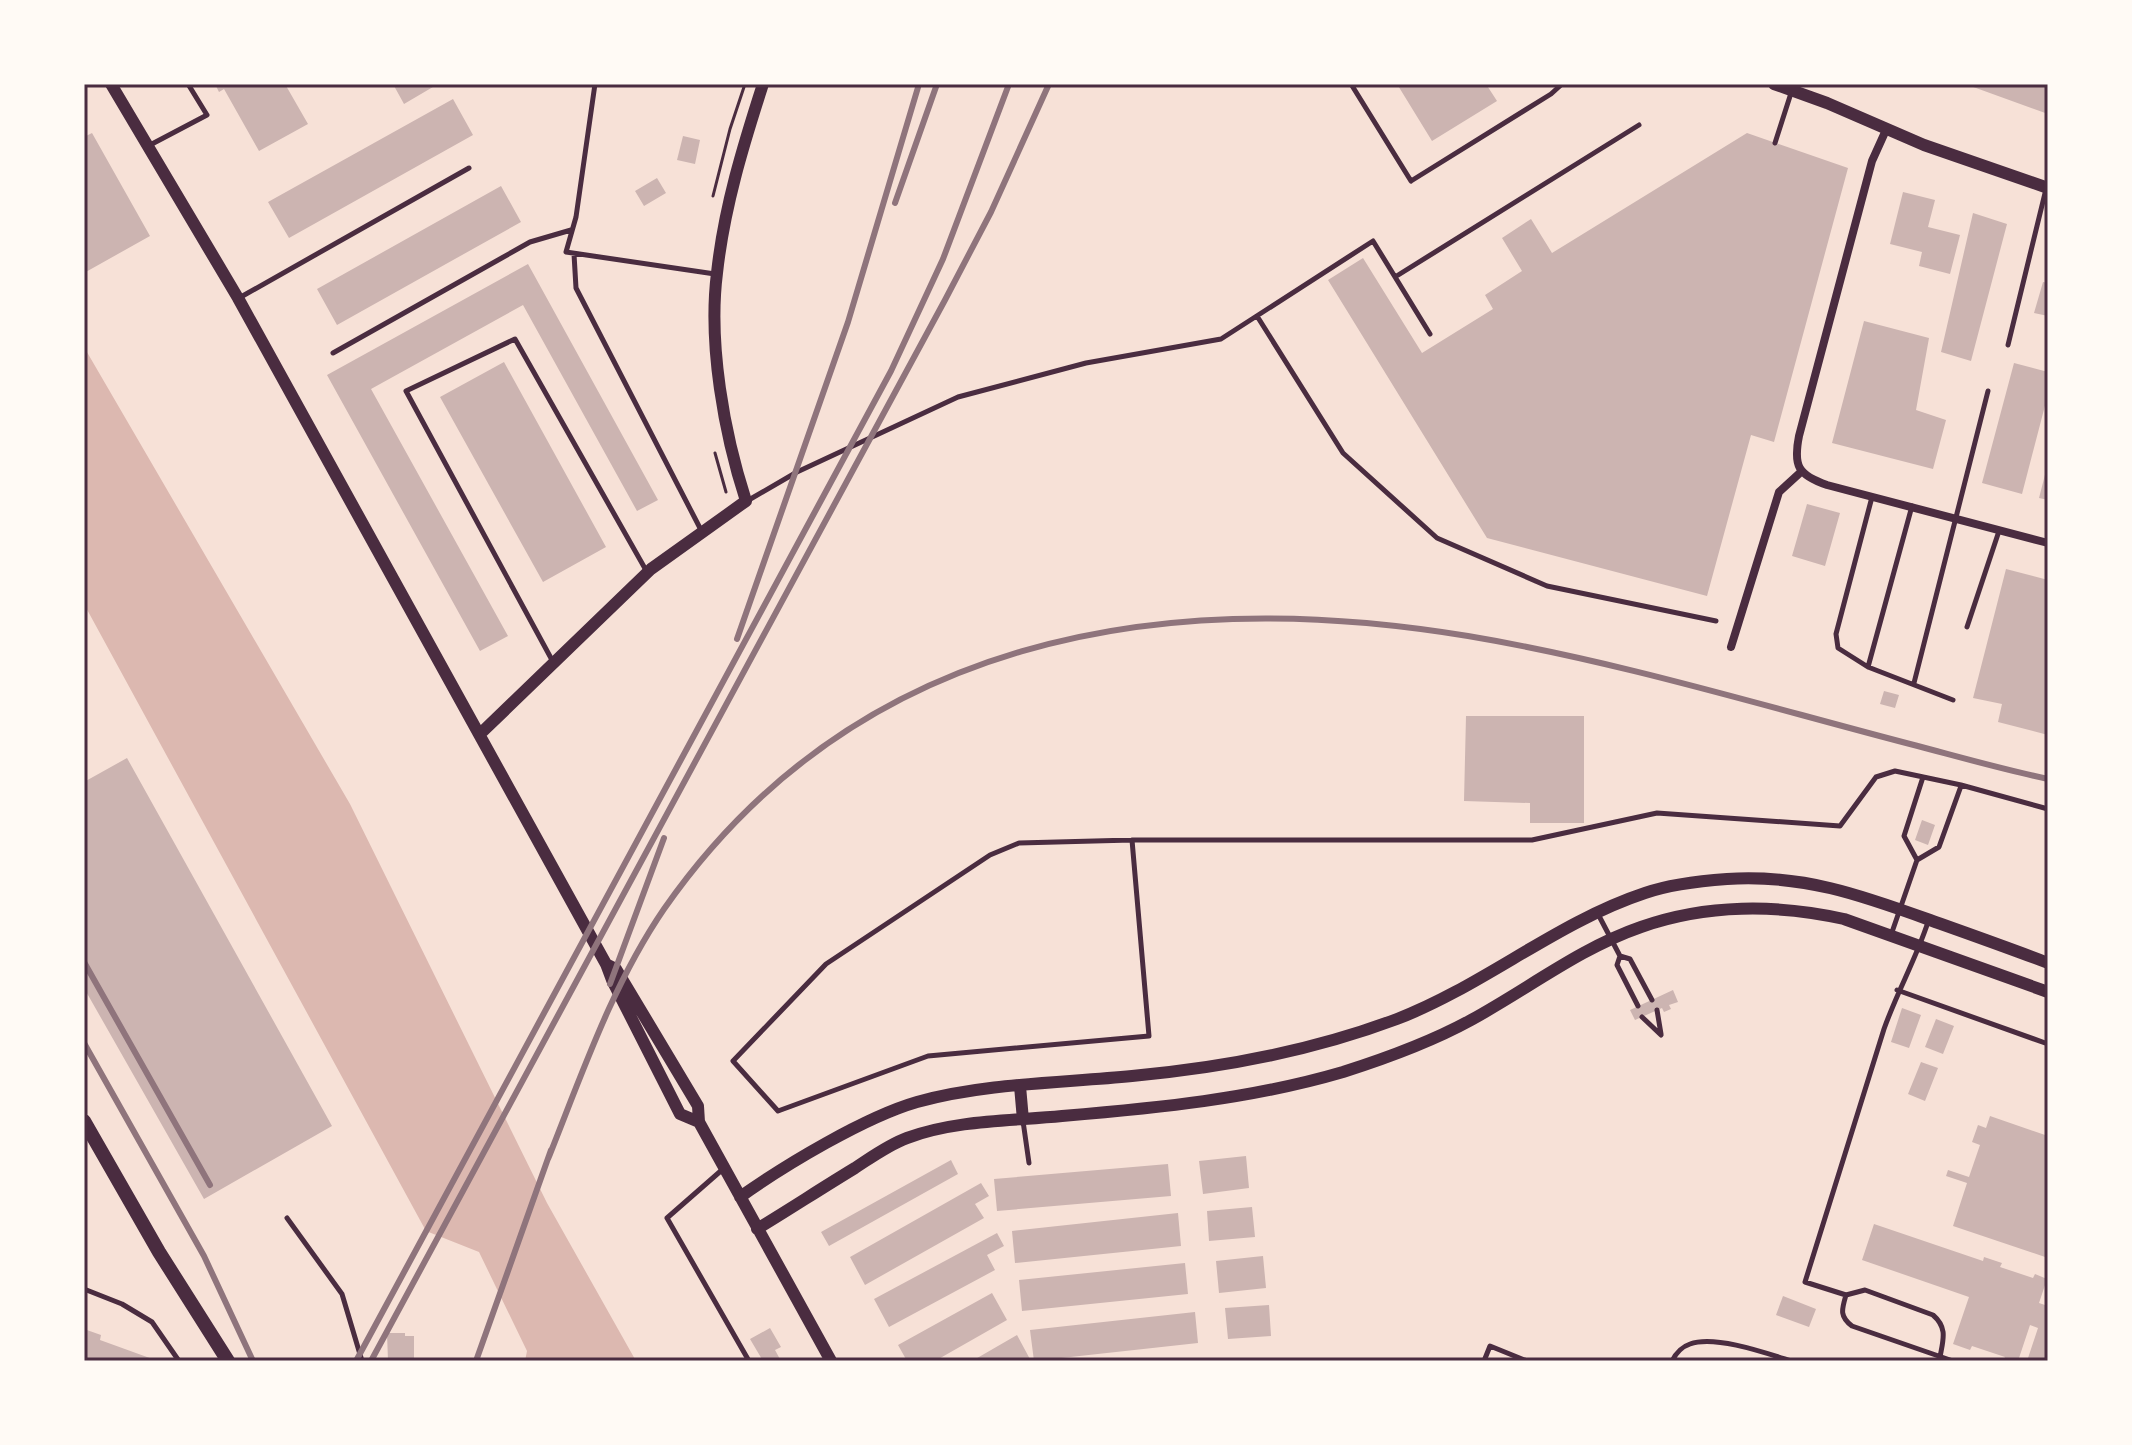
<svg xmlns="http://www.w3.org/2000/svg" width="2132" height="1445" font-family="'Noto Sans',sans-serif">
  <rect width="100%" height="100%" fill="#f7e1d7"/>
  <path fill="#dcb8b0" d="M84,347L350,804L547,1203L636,1361H525L527,1351L479,1252L426,1231L84,604Z"/>
  <path fill="#ccb4b1" d="M215,84H285L308,124L259,151L224,89L219,92Z
    M393,84H438L404,104Z
    M1397,84H1486L1497,101L1432,141Z
    M1965,84H2048V114Z
    M453,99L473,135L289,238L268,202Z
    M92,133L150,236L84,273V137Z
    M1747,133L1848,168L1774,442L1751,435L1707,596L1487,538L1328,280L1363,258L1422,353L1493,309L1485,295L1522,271L1502,238L1531,219L1552,253Z
    M683,136L700,140L695,164L677,160Z
    M657,178L666,193L644,206L635,191Z
    M501,186L521,222L337,325L317,289Z
    M1903,192L1935,200L1928,227L1960,235L1950,274L1919,266L1922,252L1890,244Z
    M1973,213L2007,224L1971,361L1941,352Z
    M528,264L658,500L637,511L523,305L371,389L508,636L480,651L327,375Z
    M2043,282L2048,283V316L2034,313Z
    M1864,321L1929,338L1916,410L1946,420L1933,469L1832,443Z
    M504,362L606,547L543,582L440,397Z
    M2014,363L2048,372V394L2022,494L1982,483Z
    M2047,467H2048V500L2039,498Z
    M1807,504L1840,513L1825,566L1792,556Z
    M2006,569L2048,580V735L1998,722L2002,704L1973,698Z
    M1884,691L1899,695L1895,708L1880,704Z
    M1466,716H1584V823H1530V803L1464,801Z
    M127,758L332,1126L204,1199L84,988V782Z
    M1922,820L1935,825L1928,845L1915,840Z
    M1673,990L1678,1002L1669,1005L1671,1009L1664,1012L1662,1008L1635,1020L1630,1010Z
    M1902,1008L1921,1015L1909,1048L1891,1042Z
    M1936,1019L1954,1026L1943,1054L1925,1047Z
    M1921,1062L1938,1068L1925,1101L1908,1094Z
    M1990,1116L2048,1136V1258L1953,1226L1967,1183L1946,1176L1948,1170L1969,1177L1980,1145L1972,1142L1978,1125L1986,1128Z
    M1246,1156L1249,1188L1203,1194L1199,1161Z
    M951,1160L958,1174L829,1246L821,1232Z
    M1168,1164L1171,1196L997,1211L994,1179Z
    M981,1183L989,1196L975,1204L984,1218L865,1285L850,1257Z
    M1252,1207L1255,1237L1209,1241L1207,1211Z
    M1178,1213L1181,1246L1015,1263L1012,1231Z
    M1874,1224L1983,1261L1984,1257L2002,1263L2000,1267L2033,1278L2035,1274L2047,1279L2039,1303L2048,1306V1361H2027L2038,1328L2030,1325L2018,1361H2003L2005,1357L1972,1346L1970,1350L1953,1344L1969,1297L1862,1260Z
    M997,1233L1004,1246L987,1255L995,1270L889,1327L874,1299Z
    M1263,1256L1266,1288L1219,1293L1216,1261Z
    M1185,1263L1188,1294L1022,1311L1019,1280Z
    M992,1293L1007,1320L935,1361H907L898,1345Z
    M1783,1296L1816,1309L1809,1327L1776,1315Z
    M1269,1305L1271,1336L1228,1339L1225,1308Z
    M1195,1312L1198,1343L1034,1361L1030,1330Z
    M770,1328L781,1347L775,1350L781,1361H763L750,1339Z
    M84,1329L101,1335L100,1340L158,1361H84Z
    M387,1333H405V1336H414V1358L388,1361Z
    M1017,1335L1031,1361H972Z"/>
  <g fill="none" stroke-linecap="round" stroke-linejoin="round">
    <path stroke="#4a2c40" stroke-width="3" d="M713,196L730,129L745,84
      M715,453L726,492"/>
    <path stroke="#4a2c40" stroke-width="5" d="M595,84L576,217L566,252L715,274
      M1351,84L1411,181L1551,94L1562,84
      M1775,143L1792,90
      M150,145L207,115L188,84
      M574,254L576,288L701,530
      M1395,277L1639,125
      M239,298L469,168
      M1257,316L1343,453L1437,538L1547,586L1716,621
      M2008,345L2046,189
      M333,353L530,242L571,230
      M1872,497L1836,634L1838,648L1868,667L1953,700
      M747,501L797,472L958,397L1086,363L1221,339L1373,241L1430,334
      M1967,627L1999,531
      M552,660L406,391L515,339L647,572
      M1868,667L1912,506
      M1914,683L1988,391
      M1132,840L1149,1036L928,1056L778,1111L733,1061L826,964L990,855L1019,843L1132,840H1532L1657,813L1840,826L1876,777L1895,771L1961,785L2048,809
      M1917,860L1904,836L1923,777
      M1598,914L1620,956L1617,965L1638,1006
      M1928,922C1916,959 1897,992 1884,1029L1805,1282L1846,1295C1842,1309 1839,1316 1852,1326L1953,1361
      M1891,935L1917,860L1939,847L1961,786
      M1620,956L1630,959L1652,1000
      M1897,990L2048,1044
      M1657,1010L1661,1034
      M1642,1017L1661,1035
      M1023,1121L1029,1163
      M723,1169L667,1218L749,1361
      M287,1218L342,1294L362,1361
      M84,1289L122,1304L152,1322L179,1361
      M1846,1295L1865,1290L1933,1315C1948,1328 1943,1340 1940,1357
      M1484,1361L1490,1346L1527,1361
      M1672,1361C1676,1353 1681,1347 1690,1344C1715,1335 1766,1353 1791,1361"/>
    <path stroke="#4a2c40" stroke-width="8" d="M1886,130L1872,161L1799,436C1793,466 1798,475 1827,485L2048,543
      M1731,647L1779,492L1802,471"/>
    <path stroke="#4a2c40" stroke-width="12" d="M111,84L238,298L606,964L612,980L680,1114L699,1122
      M1774,84L1827,103L1924,145L2048,188
      M480,734L651,569L746,501C724,433 708,344 717,273C724,208 743,146 763,84
      M606,964L616,969L698,1106L699,1122L831,1361
      M1020,1086L1023,1120
      M740,1197C785,1165 865,1117 917,1102C986,1083 1061,1083 1132,1076C1221,1068 1312,1051 1397,1019C1483,986 1557,922 1645,893C1671,884 1699,881 1727,879C1802,874 1861,895 1930,920C1969,934 2009,948 2048,963
      M757,1229C790,1209 822,1188 855,1168C872,1157 888,1145 907,1138C955,1120 1011,1121 1062,1116C1157,1108 1251,1099 1343,1072C1387,1058 1431,1042 1471,1020C1528,989 1580,948 1641,927C1706,904 1777,904 1844,919L2048,992"/>
    <path stroke="#4a2c40" stroke-width="14" d="M84,1121L159,1252L228,1361"/>
    <path stroke="#8f747c" stroke-width="6" d="M895,203L937,84
      M737,639L848,322L919,84
      M84,962L210,1185
      M610,984L664,838
      M84,1043L204,1256L253,1361
      M548,1159C582,1074 612,985 664,909C854,637 1159,585 1468,636C1617,661 1764,706 1910,744C1956,756 2001,769 2048,779
      M356,1361L891,371L943,259L1009,84
      M371,1361L945,300L991,212L1049,84
      M476,1361L551,1150"/>
  </g>
  <rect width="2132" height="1445" fill="none" stroke="#fffaf5" stroke-width="172"/>
  <rect x="86" y="86" width="1960" height="1273" fill="none" stroke="#4a2c40" stroke-width="3"/>
</svg>
